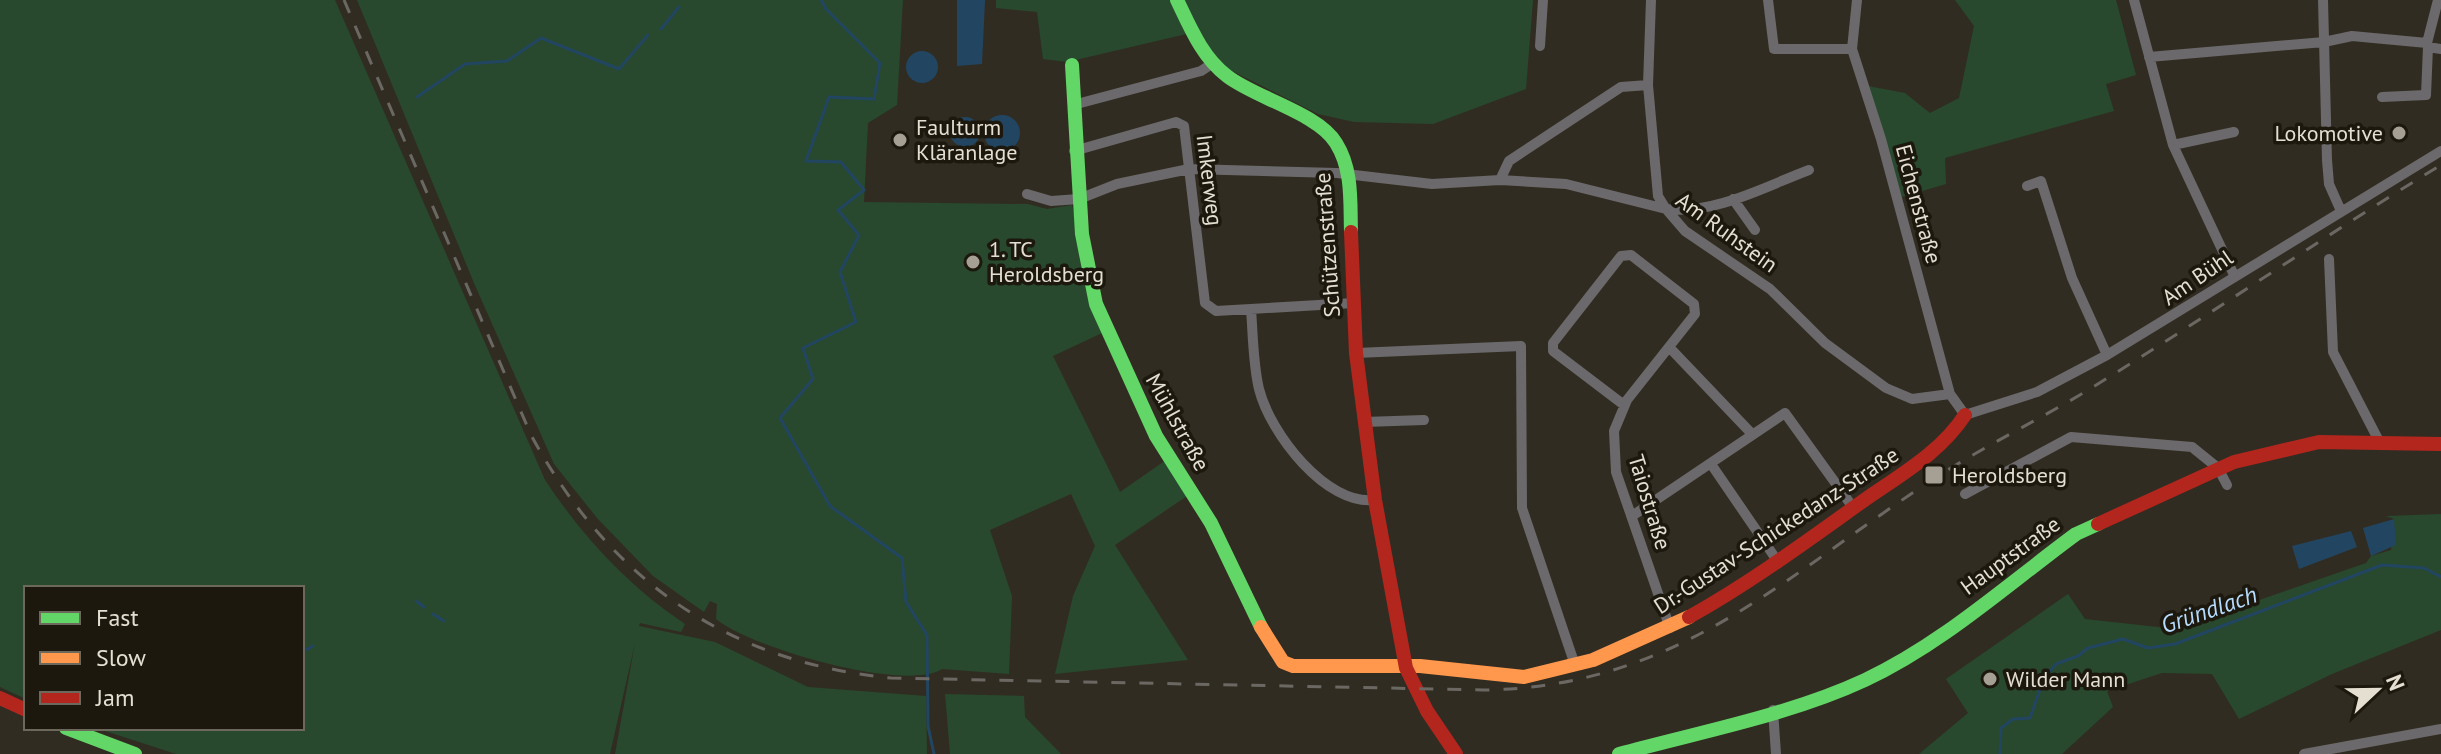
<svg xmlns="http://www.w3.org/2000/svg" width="2441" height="754" font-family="'PT Sans',sans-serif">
  <rect width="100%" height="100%" fill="#312c21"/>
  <path fill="#28492d" d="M0,0H335L545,480C583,537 628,586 685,624L681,632L640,623L639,626L715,642L808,687L926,696L927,754H615L635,643L610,754H176L96,728H302V588H26V699L0,687Z
    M357,0H903L897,105L868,123L864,202L1028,204L1047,209L1072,205L1102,333L1053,356L1120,492L1166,460L1187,496L1115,545L1188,660L1055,674L1073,596L1095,546L1071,494L990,530L1012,596L1009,674L942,669C905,693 749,647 716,619L717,604L710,601L704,612L653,576L597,518L554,464L474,283Z
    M996,0H1533L1526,89L1433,124L1354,122L1318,114L1220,65L1195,32L1067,62L1043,59L1037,12L996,8Z
    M1955,0H2116L2136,75L2106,84L2114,111L1945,158L1946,184L1902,197L1868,86L1905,93L1930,113L1959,98L1974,26Z
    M2441,514V630L2332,674L2239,719L2212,674L2162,673L2107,691L2113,707L2062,754H1919L1968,713L1946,679L2068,594L2085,619L2176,629L2366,563L2371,556L2391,550L2394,519L2386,516Z
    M945,694L1024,696L1025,717L1061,754H950Z"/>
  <path fill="#224662" d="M957,0H985L982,64L957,66Z
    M906 67a16 16 0 1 1 32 0a16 16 0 1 1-32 0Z
    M984 133a18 18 0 1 1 36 0a18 18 0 1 1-36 0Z
    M950 132a15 15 0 1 1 30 0a15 15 0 1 1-30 0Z
    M2394,519L2396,545L2371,556L2363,528Z
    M2351,531L2357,547L2299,569L2292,546Z"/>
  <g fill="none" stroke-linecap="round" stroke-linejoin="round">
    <path stroke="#224662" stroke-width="3" d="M821,0L826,9L880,63L874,99L829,97L806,161L841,162L864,190L838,210L859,235L840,272L856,322L803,348L813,379L780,418L830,506L902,558L906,602L927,635L928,726L934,754
      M661,29L679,7
      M417,97L465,64L507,61L541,38L619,69L648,35
      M416,601L424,607
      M433,614L444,621
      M302,652L313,646
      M2000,754L2001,728L2013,719L2030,718L2044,678L2056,664L2078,656L2088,648L2123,639L2148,648L2175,644L2382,565L2424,568L2441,577"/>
    <path stroke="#6b696b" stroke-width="10" d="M1651,0L1648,85L1658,196L1666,209C1714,215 1766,186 1809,170
      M1768,0L1774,49H1852
      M1857,0L1852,49L1881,139L1950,394L1965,415L2037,392L2107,355L2441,151
      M2134,0L2173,145L2234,275
      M2323,0L2327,160L2329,184L2341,211
      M2427,43L2438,0
      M1540,46L1543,0
      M2149,57L2324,42L2352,36L2427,43L2428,47L2441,49
      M2382,97L2426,95L2428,47
      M1073,105L1201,71L1213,63
      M2173,145L2234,132
      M1074,151L1176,122L1184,126L1205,303L1216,311L1354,303
      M1500,180L1509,161L1621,87L1648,85
      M2027,186L2041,181L2072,278L2107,355
      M1027,194L1051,201L1079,199L1117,184L1189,169L1337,173L1432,184L1500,180L1566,184L1666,209L1685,231L1770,289L1825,343L1886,388L1912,399L1950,394
      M1733,199L1755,230
      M2329,259L2333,352L2379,441
      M1251,309C1253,335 1253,364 1259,389C1270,433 1326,506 1375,500
      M1669,347L1752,434
      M1356,353L1521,346L1522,508L1575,665
      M1624,405L1553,351V343L1621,256L1631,255L1694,304L1695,314L1627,400L1614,431L1616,472L1670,628
      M1364,422L1424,420
      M1711,464L1776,559
      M1965,494L2071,437L2192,447L2218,468L2227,485
      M1632,516L1785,413L1852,506
      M1773,710L1776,754
      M2304,754L2441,729"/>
    <path stroke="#63d668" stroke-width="14" d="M1177,0C1190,27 1202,57 1227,76C1255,98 1318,113 1336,143C1353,170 1350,202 1351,232
      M1072,65L1082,234L1096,304L1156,436L1211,523L1261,627
      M66,728L135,754
      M1619,754C1699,732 1790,715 1865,680C1942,644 2008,584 2076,534L2098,524"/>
    <path stroke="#ff974d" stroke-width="14" d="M1261,627L1283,662L1293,666H1420L1524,677L1593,660L1689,617"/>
    <path stroke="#b3261e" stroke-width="14" d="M1351,232L1356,353L1375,500L1406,668L1427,711L1456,754
      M2098,524L2234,462L2319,442L2441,444
      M1689,617C1750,583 1807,541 1863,501C1900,475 1940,453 1965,415
      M0,698L26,710"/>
    <path stroke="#6b6863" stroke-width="3" stroke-dasharray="14 14" stroke-linecap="butt" d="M344,0L531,435C609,579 726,662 891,678L1484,690C1686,687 1792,567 1951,468C2003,436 2058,410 2109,377C2220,308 2329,233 2441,165"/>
  </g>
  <g fill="#a6a094" stroke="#1c180e" stroke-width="3">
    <circle cx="2399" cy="133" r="8"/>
    <circle cx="900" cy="140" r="8"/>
    <circle cx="973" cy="262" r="8"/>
    <rect x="1924" y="465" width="20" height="20" rx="4"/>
    <circle cx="1990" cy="679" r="8"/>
  </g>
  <g text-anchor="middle" stroke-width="7" stroke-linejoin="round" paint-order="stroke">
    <g font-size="22" fill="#e5dfd2" stroke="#1c180e" text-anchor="start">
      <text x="916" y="135">Faulturm<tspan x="916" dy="25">Kläranlage</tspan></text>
      <text x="2383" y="141" text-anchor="end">Lokomotive</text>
      <text x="989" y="257">1. TC<tspan x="989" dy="25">Heroldsberg</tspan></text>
      <text x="1952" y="483">Heroldsberg</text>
      <text x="2006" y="687">Wilder Mann</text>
    </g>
    <g font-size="22" fill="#e5dfd2" stroke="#1c180e">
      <text transform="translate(1210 180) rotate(83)" y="8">Imkerweg</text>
      <text transform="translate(1919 204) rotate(75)" y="8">Eichenstraße</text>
      <text transform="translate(1727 232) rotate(36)" y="8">Am Ruhstein</text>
      <text transform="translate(1327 245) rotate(-94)" y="8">Schützenstraße</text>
      <text transform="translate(2197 277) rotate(-34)" y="8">Am Bühl</text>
      <text transform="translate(1178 422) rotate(61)" y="8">Mühlstraße</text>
      <text transform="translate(1650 502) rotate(73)" y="8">Taiostraße</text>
      <text transform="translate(1776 530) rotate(-33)" y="8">Dr.-Gustav-Schickedanz-Straße</text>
      <text transform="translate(2010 555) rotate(-36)" y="8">Hauptstraße</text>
    </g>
    <g font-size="24" font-style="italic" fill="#b6dbfc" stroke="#1c180e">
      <text transform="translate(2209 610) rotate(-19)" y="8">Gründlach</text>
    </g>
  </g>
  <rect x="24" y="586" width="280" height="144" fill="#1c180e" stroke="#6c685c" stroke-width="2"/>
  <rect x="40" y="612" width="40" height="12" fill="#63d668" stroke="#6c685c" stroke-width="2"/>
  <text x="96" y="626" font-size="24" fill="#e5dfd2">Fast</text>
  <rect x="40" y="652" width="40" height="12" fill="#ff974d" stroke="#6c685c" stroke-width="2"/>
  <text x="96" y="666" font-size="24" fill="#e5dfd2">Slow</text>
  <rect x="40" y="692" width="40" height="12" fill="#b3261e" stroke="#6c685c" stroke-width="2"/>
  <text x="96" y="706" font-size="24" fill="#e5dfd2">Jam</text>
  <g transform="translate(2377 690) rotate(68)" stroke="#1c180e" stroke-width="6" paint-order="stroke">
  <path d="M0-6L14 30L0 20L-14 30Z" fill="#e5dfd2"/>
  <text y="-12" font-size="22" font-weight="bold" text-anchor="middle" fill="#e5dfd2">N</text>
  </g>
</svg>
